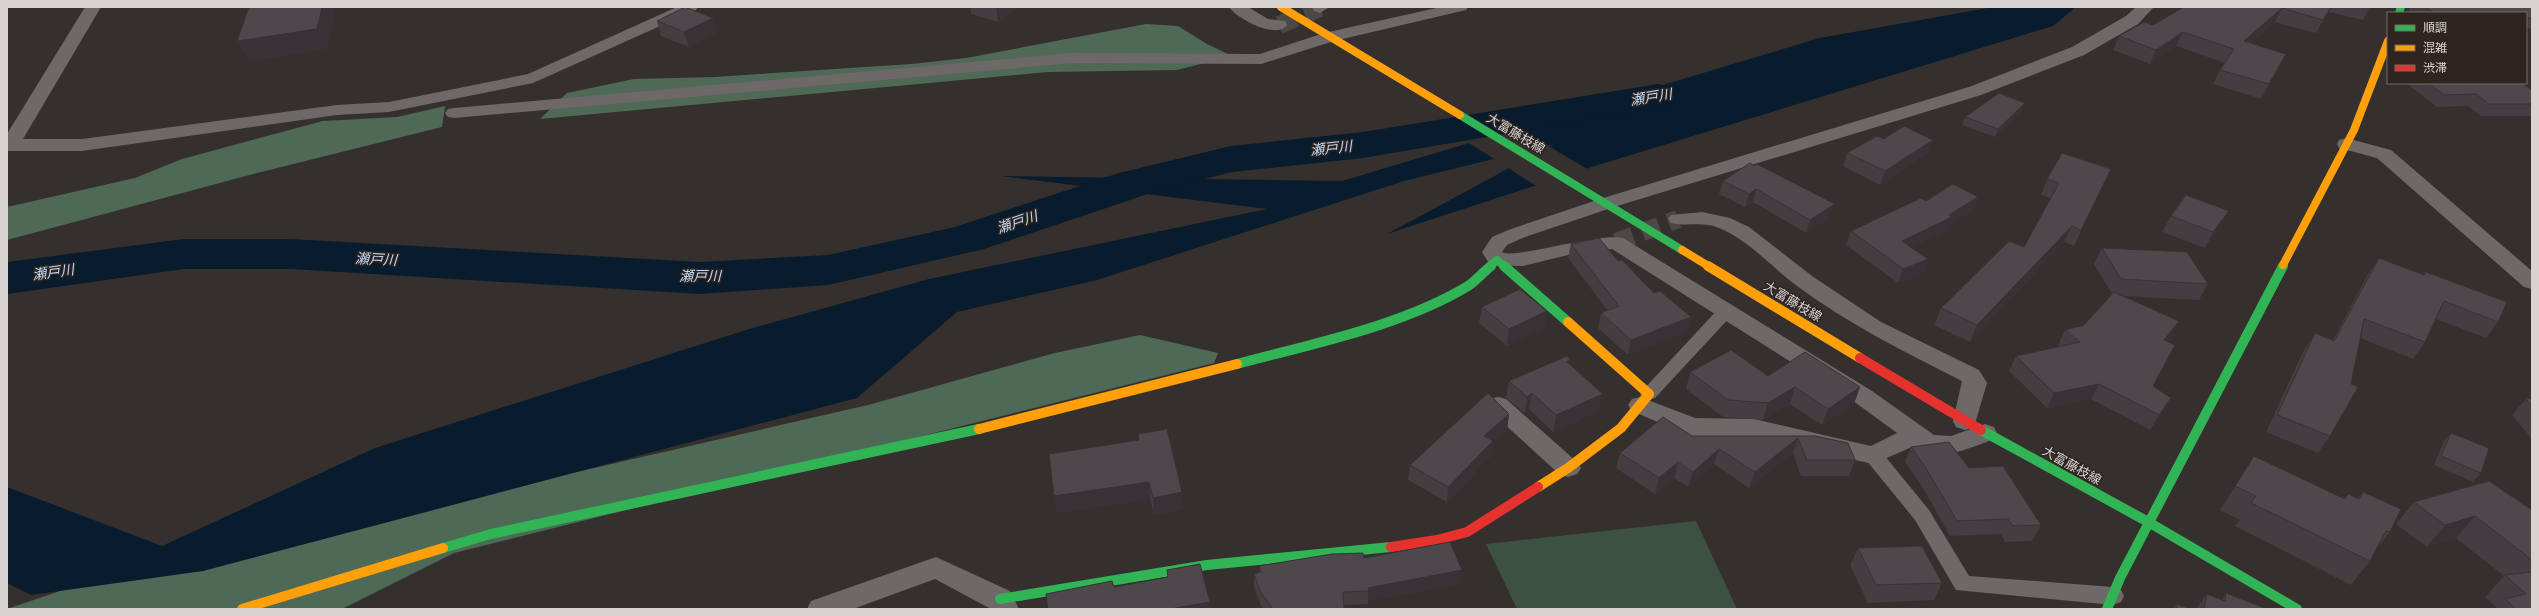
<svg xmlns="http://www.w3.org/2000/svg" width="2539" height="616" font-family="Inter,'Noto Sans JP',sans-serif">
  <rect width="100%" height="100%" fill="#35302e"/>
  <path fill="#3c5142" d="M1696,521L1737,609H1517L1486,544Z"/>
  <path fill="#4f6957" d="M1146,24L1178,26L1207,44L1232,56L1177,70L1048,72L540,119L567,93L634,79L714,77L911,64L966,58Z
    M445,106L442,127L257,173L7,240V207L135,178L182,159L323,121L397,117Z
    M1140,335L1218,353L1214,363L454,553L342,609H7L63,590L868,405L1055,353Z"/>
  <path fill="#091c2e" d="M1993,7H2076L2053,26L1598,165L1387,234L1554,144L1404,181L1097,280L957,312L857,398L203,571L31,595L7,583V487L162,546L375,448L746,330L929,279L1267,209L1000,176L1342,181L1820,38Z"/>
  <path fill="#35302e" d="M1516,127L1589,170L1538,187L1508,168L1542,149L1496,160L1467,142Z"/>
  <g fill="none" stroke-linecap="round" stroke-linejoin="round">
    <path fill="#091c2e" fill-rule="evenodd" d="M1658,84L1673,87L1679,96L1673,105L1363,158L1232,172L1151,193L984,249L828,285L700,294L291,269H184L7,294V262L184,239H291L700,262L828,255L955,227L1119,173L1231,146L1363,132Z"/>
    <path stroke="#4d4846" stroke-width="18" stroke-dasharray="18 10" stroke-linecap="butt" d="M1279,25L1320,8
      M1616,242L1678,219"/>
    <path fill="#6e6868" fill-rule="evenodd" d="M1726,306L1732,307L1735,311L1732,315L1655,398L1649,400L1643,398L1640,394L1643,390L1720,307Z
      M1873,448L1880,450L1929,510L1969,576L2113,587L2121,590L2124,596L2121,602L2113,605L1956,590L1915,520L1866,460L1863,455L1866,450Z"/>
    <path fill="#6e6868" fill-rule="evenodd" d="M85,7H101L23,139H82L337,105L389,102L528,74L677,7H698L696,10L533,83L389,112L337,115L82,151H7V134Z
      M1229,7H1248L1268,19L1285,21L1287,25C1277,40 1237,19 1229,7Z
      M1312,7H1328V8L1320,13L1314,11Z
      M1441,7H1468L1466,10L1334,41L1261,64L1073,63L454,118L448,117L445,113L448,109L454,108L1073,53L1260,54L1324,33Z
      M2136,7H2154L2138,24L2084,55L1981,95L1614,207L1525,237L1507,245L1502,252C1511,260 1600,232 1623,238L1872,391L1934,435L1951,436L1985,424L1994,427L1997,433L1994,439C1969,448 1939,464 1914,446L1873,464L1754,437L1692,436L1683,433L1632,411L1628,405L1632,399L1640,397L1695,418L1754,419L1871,446L1897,433L1856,403L1612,249L1568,255L1523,266L1490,265L1482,252L1492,237L1511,229L1600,199L1969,87L2072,47L2126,16Z
      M2346,138L2391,150L2532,271V289L2524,287L2377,158L2339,148L2337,144L2339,140Z
      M1702,212L1730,218L1749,227L1812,276L1881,322L1979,370L1987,383L1974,427L1965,430L1956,427L1953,421L1962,381C1905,352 1848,324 1797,286C1771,267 1749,240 1719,228C1703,221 1687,227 1671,223L1668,219L1671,215Z
      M1498,397L1506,399L1577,462L1581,468L1577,474L1568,477L1559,474L1490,411L1486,405L1490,399Z
      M936,557L1010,591L1019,609H991L935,579L853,609H807L811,601Z"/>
    <path stroke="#30b455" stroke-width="8" d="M2399,13L2401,7
      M1460,115L1682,250
      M1489,267L1497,260L1505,267
      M2282,267L2283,265"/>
    <path stroke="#30b455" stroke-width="10" d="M1504,266L1568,322
      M1237,364C1311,344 1402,326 1468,286C1476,281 1483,272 1491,266
      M1981,430L2150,523L2297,609
      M443,548L491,534L979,429
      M1000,599L1207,565L1391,547
      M2107,609L2120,578L2283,266"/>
    <path stroke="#ff9f0a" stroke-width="8" d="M1281,7L1460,115
      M1682,250L1710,267
      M2283,265L2354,130L2388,41"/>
    <path stroke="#ff9f0a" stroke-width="10" d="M1708,266L1860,358
      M979,429L1237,364
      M1538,487L1568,468L1621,428L1649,394L1568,322
      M242,609L443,548"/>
    <path stroke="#e5322d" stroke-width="10" d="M1860,358L1981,430
      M1391,547L1437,540L1467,532L1538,487"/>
  </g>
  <path fill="#423e41" d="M970,7H1020L998,22L971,14Z
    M2184,7H2370L2363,20L2329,12L2316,33L2275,22L2251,43L2279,68L2261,99L2213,84L2220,70L2225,63L2176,46L2150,64L2113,50L2119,36L2153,25Z
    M2410,7H2532V29L2526,28V13H2413L2409,11Z
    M713,18L717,32L689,47L661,36L657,21Z
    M2406,83H2522L2532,90V116H2481L2468,106L2437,107Z
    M2022,111L1995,137L1962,125L1965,117Z
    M1884,139L1928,153L1880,185L1843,166L1847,153Z
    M1754,166L1830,217L1806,233L1753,202L1745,207L1719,194L1723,181Z
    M2111,169L2074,246L2064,242L1970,342L1934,325L1941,308L2024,247L2051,198L2041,195L2047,179Z
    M1978,197L1973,210L1948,226L1947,231L1911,247L1928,259L1923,273L1898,283L1846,245L1851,231L1926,201Z
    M2171,216L2220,227L2205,248L2162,232Z
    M1571,244L1618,261L1654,293L1691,317L1687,332L1628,355L1598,328L1601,313L1608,311L1568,258Z
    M2102,248L2208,284L2199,300L2122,296L2179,321L2171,336L2167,341L2153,386L2162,413L2150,430L2091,399L2047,408L2009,371L2016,356L2060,347L2058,345L2065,330L2084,325L2112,294L2094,264Z
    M2379,258L2424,275L2426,272L2498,322L2486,338L2436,319L2425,342L2413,359L2360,338L2330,436L2318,453L2266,432L2304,350L2315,333L2333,340L2368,274Z
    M1482,307L1547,311L1544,328L1507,346L1479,323Z
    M1569,364L1599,411L1553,432L1529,409L1525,413L1506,398L1509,381Z
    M1690,372L1768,376L1854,404L1822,425L1790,404L1763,420L1723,417L1686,389Z
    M2532,398V439L2512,415L2526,399Z
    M1509,414L1507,429L1493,441L1491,456L1447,502L1408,480L1410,465Z
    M2451,433L2481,473L2473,482L2434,465L2444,441Z
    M1138,434L1182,492L1183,509L1154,515L1150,499L1057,513L1139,440Z
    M1692,436H1815L1855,460L1849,476H1801L1793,453L1749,488L1714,464L1688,487L1674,478L1655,494L1616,468L1620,453Z
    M1911,447L1969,468L2041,525L2032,541L2005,542L2001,534L1950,536L1920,483L1905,462Z
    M2254,456L2344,499L2348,494L2358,498L2363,492L2390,532L2376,549L2370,561L2351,585L2235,526L2240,520L2220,510Z
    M2414,502L2532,510V609H2496L2497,608L2485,597L2504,576L2456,538L2427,547L2396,524Z
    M1858,548L1942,583L1934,600L1868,603L1850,565Z
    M1364,558L1460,584L1368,601V604L1344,605V609H1263L1260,604L1254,587V574L1259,572V566Z
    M2226,593L2267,609H2196L2207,594L2222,600Z
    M2177,604L2191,609H2174Z"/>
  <path fill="#363235" d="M322,7H335L336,10L327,49L249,62L237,41Z
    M996,7H1020L998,22Z
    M2331,7L2329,12L2316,33L2323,20Z
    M2282,8L2275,22L2237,55L2244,41Z
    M713,18L717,32L689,47L684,32Z
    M2183,32L2176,46L2150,64L2156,50Z
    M2286,54L2279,68L2261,99L2269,84Z
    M2025,103L2022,111L1995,137L1998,129Z
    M1933,140L1928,153L1880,185L1885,171Z
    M1756,189L1753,202L1745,207L1749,194Z
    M1978,197L1973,210L1948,226L1947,231L1897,255L1902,241L1949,215Z
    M1835,204L1830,217L1806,233L1810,220Z
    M2229,211L2220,227L2205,248L2213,232Z
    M2072,226L2064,242L1970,342L1977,325Z
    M1928,259L1923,273L1898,283L1903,269Z
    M1547,311L1544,328L1507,346L1509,329Z
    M1691,317L1687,332L1628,355L1631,340Z
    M2179,321L2171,336L2155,355L2164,340Z
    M2099,384L2091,399L2047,408L2054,393Z
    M1795,387L1790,404L1763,420L1768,403Z
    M1860,387L1854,404L1822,425L1828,409Z
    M1532,393L1529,409L1525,413L1527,397Z
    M1603,394L1599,411L1553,432L1556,415Z
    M2171,398L2162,413L2150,430L2159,415Z
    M1509,414L1507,429L1482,451L1484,436Z
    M1798,438L1793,453L1749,488L1755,472Z
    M1493,441L1491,456L1447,502L1448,487Z
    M1719,449L1714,464L1688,487L1693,472Z
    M1678,462L1674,478L1655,494L1659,478Z
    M1149,482L1150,499L1057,513L1054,496Z
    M1182,492L1183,509L1154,515L1153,498Z
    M2475,516L2456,538L2427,547L2445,525Z
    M1462,570L1460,584L1368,601V588Z
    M1210,602V609H1175V608Z"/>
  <path fill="#4d484c" stroke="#363235" d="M249,7H322L317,29L237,41Z
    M685,7L713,18L684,32L657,21Z
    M2184,7H2331L2323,20L2282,8L2244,41L2286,54L2269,84L2220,70L2234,49L2183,32L2156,50L2119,36L2144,22L2153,25Z
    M2425,7H2532V18H2526V13H2434Z
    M2429,83H2522L2532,90V104H2489L2476,94L2444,95Z
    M1999,93L2025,103L1998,129L1965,117Z
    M1904,126L1933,140L1885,171L1847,153L1877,136L1884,139Z
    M2062,153L2111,169L2081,230L2072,226L1977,325L1941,308L2009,241L2024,247L2059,183L2047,179Z
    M1750,163L1754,166L1757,164L1835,204L1810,220L1756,189L1749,194L1723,181Z
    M1953,184L1978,197L1949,215L1952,217L1902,241L1928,259L1903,269L1851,231L1921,198L1926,201Z
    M2186,195L2229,211L2213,232L2171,216Z
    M1599,238L1618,261L1622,260L1654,293L1660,291L1691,317L1631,340L1601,313L1619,306L1571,244Z
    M2102,248L2187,252L2208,284L2121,279Z
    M2379,258L2424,275L2426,272L2507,302L2498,322L2444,301L2425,342L2364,319L2351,384L2358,387L2330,436L2277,415L2315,333L2334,341Z
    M1520,289L1547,311L1509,329L1482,307Z
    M2114,292L2179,321L2164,340L2175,345L2153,386L2171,398L2159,415L2099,384L2054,393L2016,356L2080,342L2065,330L2084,325Z
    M1731,350L1768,376L1805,352L1860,387L1828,409L1795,387L1768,403L1728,400L1690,372Z
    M1567,356L1570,360L1567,362L1603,394L1556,415L1532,393L1527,397L1509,381Z
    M1488,393L1509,414L1484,436L1493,441L1448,487L1410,465Z
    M2532,398V406L2526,399Z
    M1663,417L1692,436H1815L1848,443L1855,460H1807L1798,438L1755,472L1719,449L1693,472L1678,462L1659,478L1620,453Z
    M1167,429L1182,492L1153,498L1149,482L1054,496L1049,454L1139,440L1138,434Z
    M2451,433L2489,448L2481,473L2441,456Z
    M1949,442L1969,468L2003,466L2041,525L2013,526L2008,519L1957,521L1926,468L1911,447Z
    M2254,456L2345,499L2348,494L2359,499L2363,492L2401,509L2390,532L2386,531L2370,561L2251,503L2256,496L2235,486Z
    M2489,481L2532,510V560L2475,516L2445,525L2414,502Z
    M1450,542L1462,570L1368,588L1369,591L1343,592L1344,609H1273L1260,591L1254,574L1261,572L1259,566L1332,554L1363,553L1364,558Z
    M1922,546L1942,583L1876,585L1858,548Z
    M1200,564L1210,602L1175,608V609H1048L1046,594L1112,581L1114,587L1168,577L1167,570Z
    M2532,572V609H2516L2505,599L2526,594L2505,575Z
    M2226,593L2267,609H2204L2207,594L2225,601Z
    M2177,604L2191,609H2177Z"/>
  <g text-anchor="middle" stroke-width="3" stroke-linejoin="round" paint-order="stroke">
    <g font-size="13" fill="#d8d2d0" stroke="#2e2521">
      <text transform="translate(1516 133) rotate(31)" y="5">大富藤枝線</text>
      <text transform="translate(1793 301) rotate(31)" y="5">大富藤枝線</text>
      <text transform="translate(2072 465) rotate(29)" y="5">大富藤枝線</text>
    </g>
    <g font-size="14" font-style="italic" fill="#c0daf5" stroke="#2e2521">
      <text transform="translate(1651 97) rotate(-9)" y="5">瀬戸川</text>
      <text transform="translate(1331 148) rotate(-6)" y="5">瀬戸川</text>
      <text transform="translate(1017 222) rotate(-19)" y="5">瀬戸川</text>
      <text transform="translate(376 259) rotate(3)" y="5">瀬戸川</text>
      <text transform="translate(53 272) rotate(-8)" y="5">瀬戸川</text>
      <text x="700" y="281">瀬戸川</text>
    </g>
  </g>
  <rect width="2539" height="616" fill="none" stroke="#d8d2d0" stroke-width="16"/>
  <rect x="2387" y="12" width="140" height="72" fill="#2e2521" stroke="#726a67"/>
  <rect x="2395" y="25" width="20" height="6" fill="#30b455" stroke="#726a67"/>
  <text x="2423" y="32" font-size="12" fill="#d8d2d0">順調</text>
  <rect x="2395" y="45" width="20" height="6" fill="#ff9f0a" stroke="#726a67"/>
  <text x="2423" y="52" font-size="12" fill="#d8d2d0">混雑</text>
  <rect x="2395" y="65" width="20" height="6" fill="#e5322d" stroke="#726a67"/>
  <text x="2423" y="72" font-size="12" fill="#d8d2d0">渋滞</text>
</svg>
